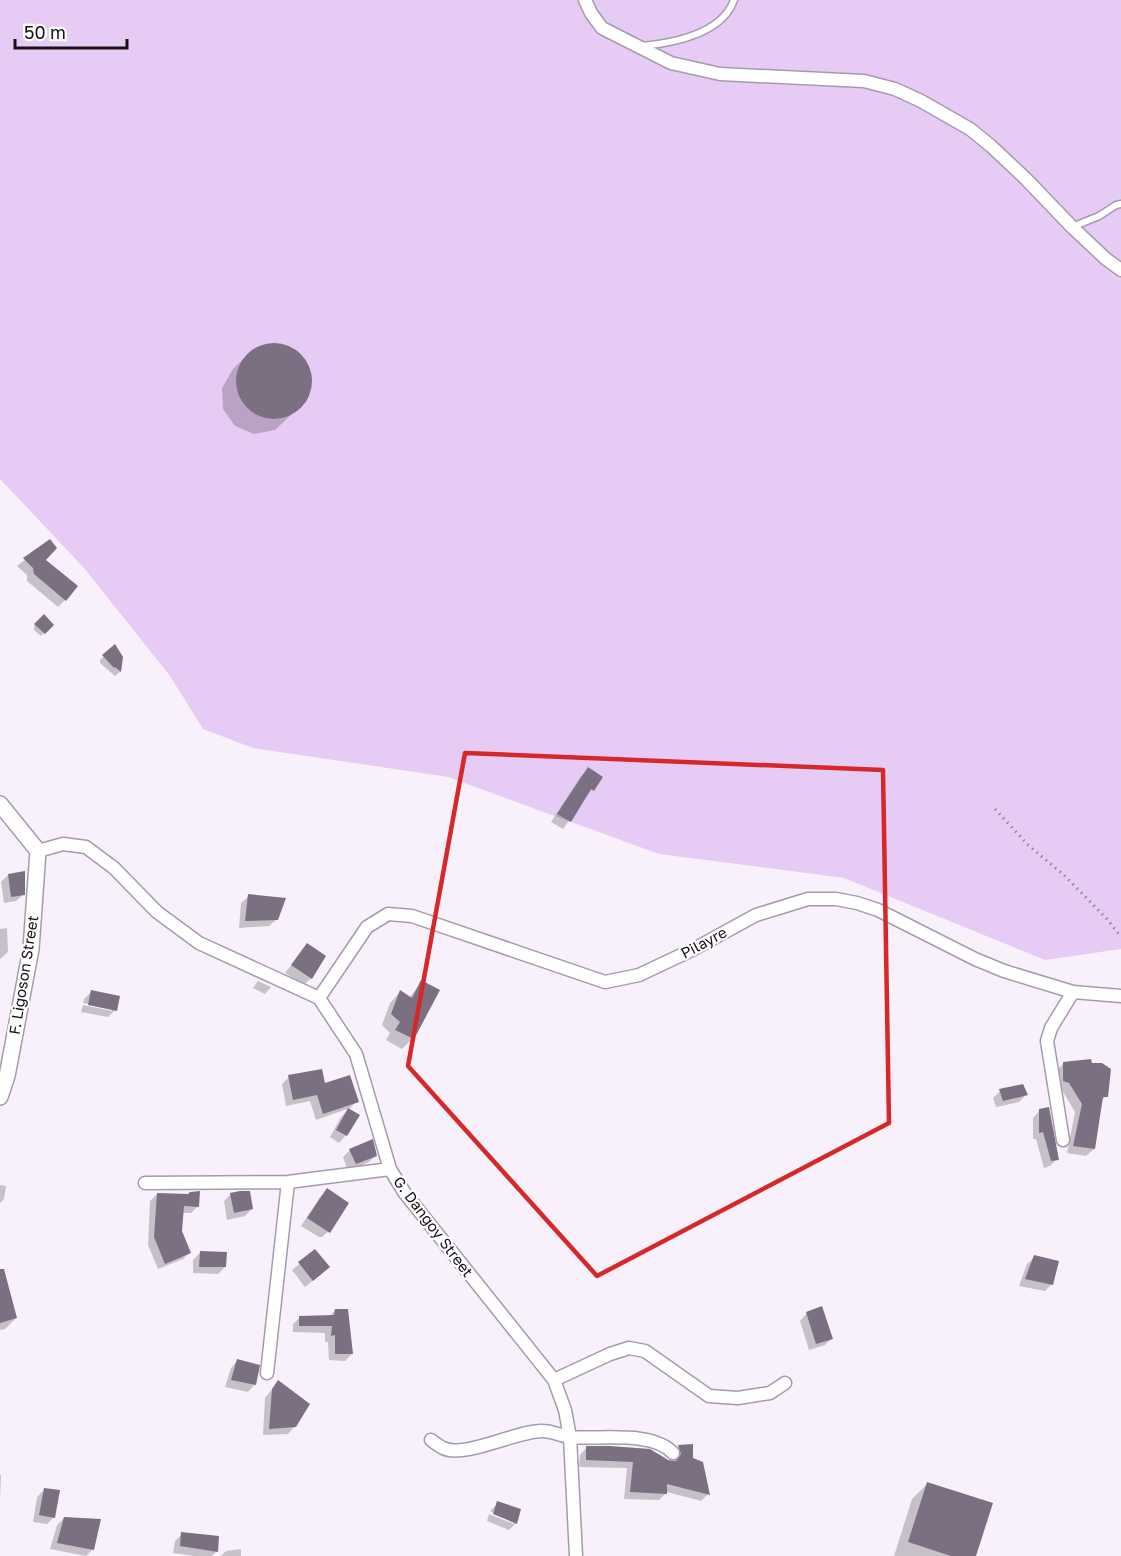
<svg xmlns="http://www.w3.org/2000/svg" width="1121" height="1556" font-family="'Golos Text',sans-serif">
  <rect width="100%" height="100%" fill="#f8f1fc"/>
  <path fill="#e6ccf5" d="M0,0H1121V949L1045,960L844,878L659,854L448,777L253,748L203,729L170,676L84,568L0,479Z"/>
  <path fill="#0003" d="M267,344L289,346L305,359L312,379L307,400L275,430L254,434L235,426L223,409L222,388L233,369L248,354Z
    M49,541L44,560L65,600L58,607L27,581V575L17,566Z
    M44,616L52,625L41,636L34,630V626Z
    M106,654L122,657L120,672L115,676L100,663V660Z
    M589,769L601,777L563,829L551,822L581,776Z
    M8,875L24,894L16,901L4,903L1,882Z
    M249,896L277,919L269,926L239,928L241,903Z
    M7,928L8,952L0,959V929Z
    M307,945L324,956L311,978L304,985L285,973Z
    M258,981L271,987L265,994L253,988Z
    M422,982L438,991L413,1038L402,1049L386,1040L390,1033L382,1025L390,1003L400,992L409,998Z
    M91,992L115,1010L108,1017L81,1012L83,1005L112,1011V1008L83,1003L84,999Z
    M1064,1063L1106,1096L1101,1101L1094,1149L1086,1156L1067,1153L1075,1112L1062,1090L1056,1088V1071Z
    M289,1077L324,1085L357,1101L350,1108L316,1120L310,1101L286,1106L282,1084Z
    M1000,1091L1026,1095L1019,1102L996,1107L993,1098Z
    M348,1110L358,1115L346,1135L339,1143L330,1137L341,1117Z
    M1040,1110L1057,1159L1050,1166L1044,1168L1036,1139H1033V1118Z
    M350,1150L376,1155L369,1162L348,1171L343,1157Z
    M0,1185L6,1186L4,1199L0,1203Z
    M327,1190L330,1230L322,1237H319L301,1226L320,1197Z
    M157,1194L198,1206L191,1213H182L181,1231L190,1252L183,1259L158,1269L148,1245L150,1201Z
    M231,1194L252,1209L245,1216L227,1220L224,1201Z
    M315,1251L321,1274L305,1287L292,1270Z
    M201,1252L225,1267L218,1274L193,1273V1260Z
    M1035,1257L1052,1284L1045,1291L1019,1286L1027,1264Z
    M0,1283L16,1318L5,1329L0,1330Z
    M335,1310L352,1354L345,1361L329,1360L328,1342H325V1333L293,1332V1324L300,1317H329Z
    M807,1313L832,1338L825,1345L809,1350L800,1321Z
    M238,1360L255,1384L248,1392L225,1387L231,1368Z
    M278,1382L295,1426L288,1434L263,1435L265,1398Z
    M692,1445L691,1459L708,1494L701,1501L667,1492L659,1500L624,1499L627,1468L579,1467L580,1455L587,1447L643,1449L659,1454L675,1465L671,1454L678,1447Z
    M0,1475H1L0,1499Z
    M927,1484L974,1556H894L912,1499Z
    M44,1490L54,1517L47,1524L33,1522L37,1497Z
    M498,1503L516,1523L509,1530L487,1521L489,1514L514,1524V1521L490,1511Z
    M64,1518L93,1549L86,1556L50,1549L57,1525Z
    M182,1534L217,1551L212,1556H194L173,1553L175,1541Z
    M241,1549V1556H221L226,1551Z"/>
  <path fill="#7a7081" d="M236 381a38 38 0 1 1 76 0a38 38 0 1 1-76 0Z
    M50,539L57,548L46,560L78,586L66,601L34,574L33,568L23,558Z
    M44,614L54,625L45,634L34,624Z
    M115,644L123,657L121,672L115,667L114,668L102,655Z
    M588,767L603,777L594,791L591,789L571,822L557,814Z
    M25,871V895L11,897L8,874Z
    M248,894L286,898L278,920L245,921Z
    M307,943L326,956L312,979L291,965Z
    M421,980L440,990L414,1039L395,1030L400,1022L391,1014L400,990L412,998Z
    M91,990L120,996L117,1011L88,1005Z
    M1091,1059L1092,1063H1102L1111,1069L1108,1097H1103L1095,1149L1073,1146L1082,1104L1069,1083L1063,1081V1062Z
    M322,1069L325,1083L350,1075L359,1102L323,1114L317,1095L293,1100L288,1075Z
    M1023,1084L1028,1095L1003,1101L999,1089Z
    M1049,1107L1059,1160L1051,1161L1043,1132L1039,1133V1109Z
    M348,1108L360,1115L347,1136L336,1130Z
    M373,1139L377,1156L356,1164L349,1149Z
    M327,1188L349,1203L330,1233L307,1218Z
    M200,1191L199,1207L184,1206L182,1231L191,1253L165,1264L154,1237L157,1193L188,1194L190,1192Z
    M240,1191H250L253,1209L234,1213L230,1193Z
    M315,1249L330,1267L313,1281L298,1262Z
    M200,1251L227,1252L226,1267H199Z
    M1034,1255L1059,1261L1053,1285L1025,1279Z
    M0,1269H4L17,1318L0,1323Z
    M822,1306L833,1339L816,1344L806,1312Z
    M335,1309H348L353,1354H335V1335L331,1336L332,1326H299V1316L334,1315Z
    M237,1359L260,1365L256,1385L231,1380Z
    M278,1380L310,1404L296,1427L269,1429L272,1389Z
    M693,1444V1458L703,1462L710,1495L667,1484V1494L630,1492L633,1462L586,1460V1446H610L650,1449L668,1460L676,1461L681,1454L678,1445Z
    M927,1482L993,1503L976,1556H951L908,1542Z
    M44,1488L60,1490L55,1518L39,1515Z
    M497,1501L521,1509L517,1524L493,1514Z
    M64,1517L101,1519L94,1550L57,1543Z
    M181,1532L219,1536L218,1552L180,1546Z"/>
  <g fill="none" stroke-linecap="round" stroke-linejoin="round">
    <defs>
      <path id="service" d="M642,46C672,43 722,34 734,0
        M1072,227L1099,216L1116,205L1121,204"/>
      <path id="minor" d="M585,0L591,13L602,28L671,63L720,74L864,81L895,89L921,101L970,129L991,146L1026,179L1072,227L1106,259L1121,270
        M38,851L63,844L86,847L114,868L157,912L199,943L319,998L356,1054L390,1169L404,1192L554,1380L565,1410L570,1437L576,1556
        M319,998L367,927L388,914L412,916L605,982L639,975L694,949L756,915L808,899H836L857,903L878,910L975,959L1004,971L1073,992L1121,996
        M1063,1140L1047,1041L1051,1028L1073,992
        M145,1183L288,1182L390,1169
        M267,1373L288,1182
        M554,1380L610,1354L629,1348L645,1351L709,1396L738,1398L770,1393L785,1383
        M431,1440C435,1443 439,1446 443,1448C464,1459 518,1430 543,1431C552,1431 561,1436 570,1437C599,1440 652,1430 673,1453"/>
      <path id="tertiary" d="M0,804L38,851L31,949L7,1076L0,1097"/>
    </defs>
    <use href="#service" stroke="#a69bad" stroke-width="9"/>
    <use href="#minor" stroke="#a69bad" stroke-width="15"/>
    <use href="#tertiary" stroke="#a69bad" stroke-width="18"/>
    <path stroke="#8f8a92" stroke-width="3" stroke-dasharray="1.5 4.5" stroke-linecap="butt" d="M995,809L1028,845L1065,876L1107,919L1121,937"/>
    <use href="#service" stroke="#fff" stroke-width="6"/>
    <use href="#minor" stroke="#fff" stroke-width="12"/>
    <use href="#tertiary" stroke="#fff" stroke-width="15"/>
  </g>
  <path fill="none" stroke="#d62828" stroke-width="4.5" stroke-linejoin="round" d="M465,753L883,770L889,1123L597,1276L408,1066Z"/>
  <g text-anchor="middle" stroke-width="4.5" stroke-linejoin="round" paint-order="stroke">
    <g font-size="15" fill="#151117" stroke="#fff">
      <text transform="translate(704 943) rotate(-28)" y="5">Pilayre</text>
      <text transform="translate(24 975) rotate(-81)" y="5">F. Ligoson Street</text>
      <text transform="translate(433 1227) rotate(53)" y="5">G. Dangoy Street</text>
    </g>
  </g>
  <path d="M15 39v9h112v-9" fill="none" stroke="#151117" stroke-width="3"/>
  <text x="24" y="39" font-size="18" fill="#151117" stroke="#ffffff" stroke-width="4.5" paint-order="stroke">50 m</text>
</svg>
